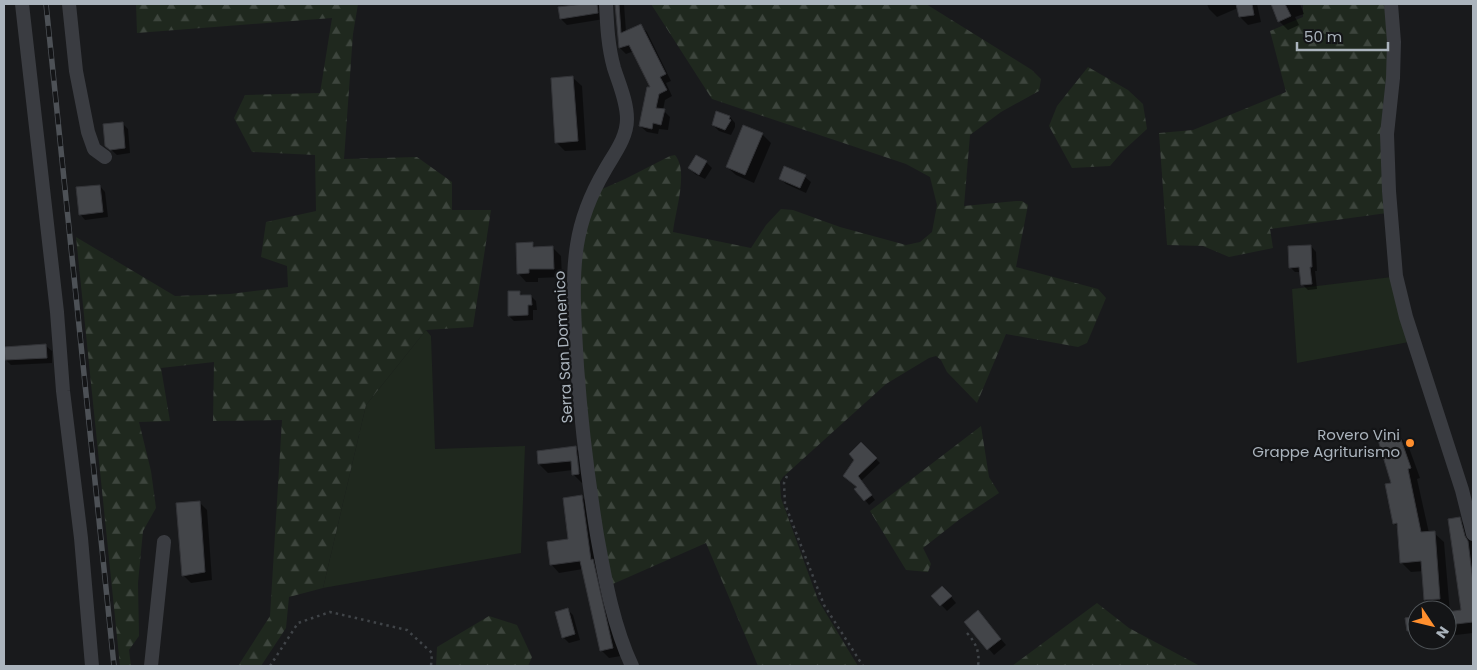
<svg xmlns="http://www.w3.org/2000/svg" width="1477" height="670" font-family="Poppins,sans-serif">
<defs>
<pattern id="forest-firs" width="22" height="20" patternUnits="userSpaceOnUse" patternTransform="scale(1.25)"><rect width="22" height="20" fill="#1f281e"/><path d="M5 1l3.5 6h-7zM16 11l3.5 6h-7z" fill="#3d453d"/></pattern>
</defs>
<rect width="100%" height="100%" fill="#191a1c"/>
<path fill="#1f281e" d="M1392 277 1409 342 1297 363 1292 289Z
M426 330 431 336 435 449 525 446 521 553 323 588 366 405Z"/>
<path fill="url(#forest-firs)" d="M136 4H358L353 34 344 159 417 157 452 182V210H491L473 327 426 330 366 405 323 588 289 597 286 628 261 666H238L270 616 282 420 213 421 214 362 161 368 170 421 139 422 151 471 156 508 143 531 138 583 139 636 129 650 131 666H120L76 237 175 296 230 294 288 287 287 266 261 257 266 222 316 211 315 155 252 152 234 118 245 95 320 93 332 18 137 33Z
M651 4H926L1032 70 1041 79 1039 91 1001 112 970 135 964 206 1016 201H1022L1028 205 1016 267 1098 289 1106 298 1087 343 1078 347 1006 334 977 403 947 372 941 360 936 356 929 358 886 384 783 477 780 482 781 498 818 600 858 666H758L706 543 606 587 588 482 575 263 593 193 625 179 670 156 675 155C689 171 675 212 673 232L751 248 766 225 781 209 793 210 840 227 906 245 920 242 932 232 937 205 930 177 906 164 712 99Z
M1303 4H1385L1389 47 1387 213 1270 229 1273 248 1229 257 1203 246 1167 245 1159 133 1193 130 1286 92 1270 31 1303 17Z
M1088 67 1128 90 1143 104 1147 129 1123 151 1110 166 1072 168 1049 126 1057 106Z
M981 426 989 477 999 493 960 519 923 548 931 564 928 572 906 570 870 511Z
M1097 603 1129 628 1200 666H1012Z
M489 616 517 625 532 657 528 666H436L437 647Z"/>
<path fill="#0007" fill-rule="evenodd" d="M590 4H607L604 19 567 25 561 19Z
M616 4H624L626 32 640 25 647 32 671 81 666 83 672 96 665 100 663 110 670 117 668 130 659 129 658 134 647 132 640 126 653 89 634 51 626 54 620 48Z
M1207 4H1257L1261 22 1248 25 1240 17 1238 8 1217 17 1209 9Z
M1272 4H1300L1304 14 1295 17 1299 25 1288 30 1279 21Z
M573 78 582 86 586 150 565 151 556 142Z
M730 117 735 123V127L731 135 719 131 713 125Z
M122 123 128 129 130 153 117 155 107 146Z
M762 134 771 143 754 183 736 175 727 167Z
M706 162 712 168 705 179 695 174 690 168Z
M805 177 811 182 806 193 786 184 780 178Z
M100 186 105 192 108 217 85 220 80 214Z
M532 244 537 248H553L561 256 562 277 538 278V282H526L518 273Z
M1311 246 1316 252 1317 271H1315L1317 289 1308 290 1303 285 1301 272H1295L1290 267Z
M519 292 524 296H531L536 301 537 310H533V320L514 321 509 316Z
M46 346 52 351V363L11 365 6 360Z
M1398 435 1408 445 1420 478 1417 479 1429 533H1434L1444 542 1450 613 1462 611 1459 519 1469 529 1473 544V633L1447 636V610H1426L1424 571 1411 572 1401 562 1398 527 1394 523 1392 484Z
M861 444 880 463 861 481 875 500 869 505 865 500 858 487 856 460Z
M575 448 584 456 587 482 582 483 573 474V470L548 473 539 464ZM576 456H578L580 472 577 469Z
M582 497 590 505 621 656 609 658 601 650 583 569 559 573 551 564 569 540Z
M199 502 207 510 212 580 191 583 183 575Z
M948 593 956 603 947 611 933 596Z
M568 610 573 615 580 640 569 643 563 637Z
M1417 617V639L1409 631Z
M983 618 1006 645 994 655 966 622Z"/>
<path fill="#434549" stroke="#333438" d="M584 4H597L598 13 560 19 558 7Z
M615 4H619L621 33 641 24 666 74 660 77 667 90 659 94 656 108 665 109 661 125 653 123 652 129 639 126 647 87H650L629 45 619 48Z
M1236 4H1252L1254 15 1239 17Z
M1271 4H1285L1291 16 1278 22Z
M573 76 578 141 555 143 551 78Z
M716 111 730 116 729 119 731 120 725 130 712 125Z
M123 122 125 148 110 150 105 146 103 124Z
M743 125 763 133 745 175 726 167Z
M696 155 707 161 699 175 688 168Z
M784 166 806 175 800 188 779 179Z
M100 185 103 212 79 215 76 187Z
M533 242V247L553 246 554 269H529V273L517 274 516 243Z
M1311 245 1312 267H1310L1312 284 1301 285 1299 267 1289 268 1288 246Z
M508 291H520V295H531L532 305H528V315L508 316Z
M46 344 47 358 5 360 4 347Z
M1399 434 1411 468 1408 469 1421 532 1435 531 1440 599 1424 600 1421 561 1400 563 1397 523 1393 524 1385 484 1391 483 1378 440Z
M861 442 877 458 858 476 872 495 864 501 854 489 857 487 843 476 854 460 849 454Z
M576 446 579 474 572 475 571 461 538 464 537 451Z
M582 495 591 560 593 559 613 648 600 651 580 561 550 565 547 542 568 539 563 498Z
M200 501 205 572 182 576 176 503Z
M1460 517 1465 536 1468 541 1473 582V622L1447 625V612L1461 610 1448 519Z
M942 586 952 596 940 606 931 596Z
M568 608 575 634 562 638 555 612Z
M978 610 1001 639 987 650 964 622Z
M1417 616V630L1407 631 1405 618Z"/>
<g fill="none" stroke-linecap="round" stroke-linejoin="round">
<path stroke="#404448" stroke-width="2.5" stroke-dasharray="2.5 4" stroke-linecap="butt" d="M787 476 784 483 785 504 824 605 863 666
M967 633C976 643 980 652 978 666
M270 666 298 623 330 612 407 630 432 653 431 666"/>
<path stroke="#3a3c41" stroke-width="14" d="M22 4 57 312 63 391 81 538 92 666
M69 4 76 71 88 132 94 149 105 157
M606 4C607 25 608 47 614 68 619 84 627 101 627 119 627 138 614 154 605 170 592 192 581 219 577 245 571 283 575 327 577 366 581 422 588 479 597 535 605 579 613 625 632 666
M1391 4 1394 42 1393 78 1387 134 1389 191 1396 276 1406 317 1462 490 1473 534
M151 666 164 542"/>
<g stroke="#4d5156" stroke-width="5.5">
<path id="rail" d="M46 4 114 666"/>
</g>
<use href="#rail" stroke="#141517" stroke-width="4" stroke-dasharray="11" stroke-linecap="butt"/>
</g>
<circle fill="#ff8f2e" stroke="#141517" stroke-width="2" cx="1410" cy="443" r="5"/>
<g text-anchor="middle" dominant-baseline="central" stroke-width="4.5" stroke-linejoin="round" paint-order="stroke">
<g font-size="15" fill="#abb4bd" stroke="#141517">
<text transform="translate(563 347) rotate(-93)">Serra San Domenico</text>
</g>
<g font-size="15" fill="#abb4bd" stroke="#141517" text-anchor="end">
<text x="1400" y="434">Rovero Vini<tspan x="1400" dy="17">Grappe Agriturismo</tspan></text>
</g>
</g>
<rect width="1477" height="670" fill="none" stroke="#abb4bd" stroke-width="10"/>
<g transform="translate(1432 625) rotate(125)"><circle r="24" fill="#141517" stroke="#505559"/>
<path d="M0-4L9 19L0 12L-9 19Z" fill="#ff8f2e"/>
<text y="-8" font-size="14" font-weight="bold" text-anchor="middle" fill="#abb4bd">N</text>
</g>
<path d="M1297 42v8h91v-8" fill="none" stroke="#abb4bd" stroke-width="2.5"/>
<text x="1304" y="42" font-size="15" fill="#abb4bd" stroke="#141517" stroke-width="4" paint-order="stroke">50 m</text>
</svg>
